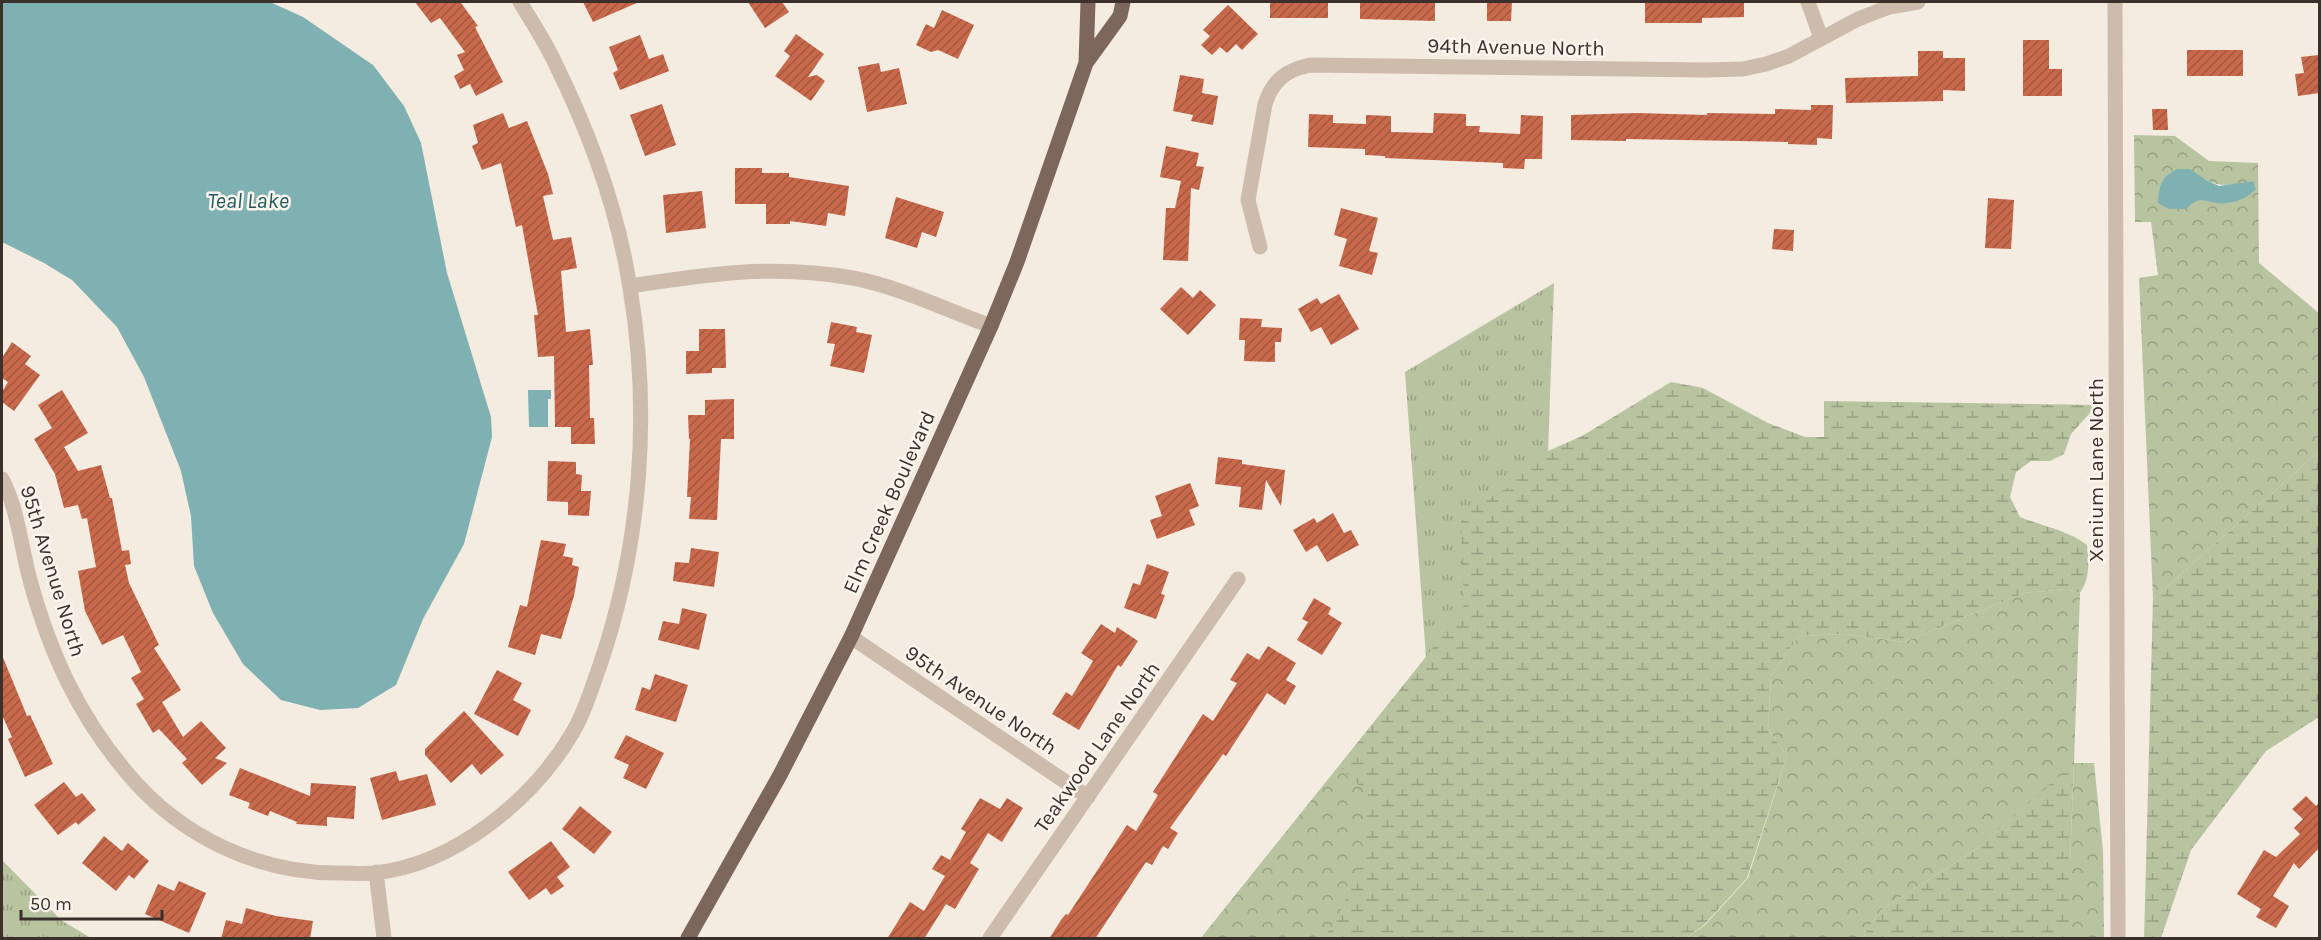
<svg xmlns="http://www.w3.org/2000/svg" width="2321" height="940" font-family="Karla,sans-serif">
<defs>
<pattern id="grass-tufts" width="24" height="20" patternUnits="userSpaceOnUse" patternTransform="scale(1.5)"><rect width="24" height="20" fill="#b8c4a0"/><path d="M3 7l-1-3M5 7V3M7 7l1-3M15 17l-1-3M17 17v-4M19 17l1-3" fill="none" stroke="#97a083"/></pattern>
<pattern id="forest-crowns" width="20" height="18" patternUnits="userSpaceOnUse" patternTransform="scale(1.5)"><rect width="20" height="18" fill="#b8c4a0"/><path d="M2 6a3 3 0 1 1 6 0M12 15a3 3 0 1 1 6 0" fill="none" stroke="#97a083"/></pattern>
<pattern id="wetland-marsh" width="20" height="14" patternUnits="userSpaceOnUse" patternTransform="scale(1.5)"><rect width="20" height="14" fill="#b8c4a0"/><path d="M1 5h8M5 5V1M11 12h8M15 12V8" fill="none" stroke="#97a083"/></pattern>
<pattern id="building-hatch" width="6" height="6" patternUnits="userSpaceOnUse" patternTransform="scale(1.5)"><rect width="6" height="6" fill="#c8694b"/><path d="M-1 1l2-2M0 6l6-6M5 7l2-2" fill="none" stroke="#a4573f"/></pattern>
</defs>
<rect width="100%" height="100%" fill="#f4ebe1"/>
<path fill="url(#grass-tufts)" d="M1554 283 1531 938H1201L1426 657 1405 372Z
M2 860 61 920 91 938H2Z"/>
<path fill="url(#forest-crowns)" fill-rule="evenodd" d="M2134 135 2175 136 2209 161 2258 163 2259 263 2320 314 2319 451 2153 599 2139 278 2158 275 2151 222H2135ZM2190 170C2216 188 2222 187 2253 181L2218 203 2205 199 2194 201Z
M2066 589 2080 593 2074 763H2094L2103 851 2104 938H2070V862L2074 764 1978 848 1881 910 1862 938H1686L1704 926 1748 878 1787 756 1768 729 1771 676 1799 636 1846 634 1904 642 2024 593Z
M1339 766 1368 794 1365 856 1335 923 1323 938H1201Z"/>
<path fill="url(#wetland-marsh)" d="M1671 382 1703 388 1768 423 1805 437H1824V401L2097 405 2071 434 2064 454 2050 461H2031L2016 472 2010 497 2020 517C2042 526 2068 530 2087 545 2089 562 2090 578 2080 593L2066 589 2024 593 1904 642 1846 634 1799 636 1771 676 1768 729 1787 756 1747 878 1703 926 1686 938H1323L1335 923 1365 856 1368 794 1339 766 1426 657 1464 605 1461 522 1472 508 1511 486 1532 458 1582 436Z
M2319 451V717L2266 751 2191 850 2161 938H2144L2153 599Z
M2074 763 2070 862V938H1862L1881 910 1978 848Z"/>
<path fill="#7fb0b2" d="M2 2H270L303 17 373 65 404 106 421 143 447 273 491 417 492 437 464 544 423 619 396 685 358 708 320 710 281 700 243 664 213 613 194 566 191 516 181 471 144 377 117 327 72 280 44 263 2 242Z
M2177 169H2190L2206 180 2219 186 2253 181 2256 189C2247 199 2230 205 2216 203 2201 200 2199 197 2186 209H2169L2158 203C2159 186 2161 177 2177 169Z
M528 390H551V399H548V427H529Z"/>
<path fill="url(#building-hatch)" d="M415 2H463L461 3 478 26 475 27 503 82 476 96 470 84 460 89 454 76 464 70 457 55 465 52 440 18 431 23Z
M583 2H639L593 22Z
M748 2H782L789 12 765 28Z
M1270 2H1328V18H1270Z
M1360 2H1435V21L1360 19Z
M1487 2H1512L1511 21H1487Z
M1645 2H1744V17L1702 18V23H1645Z
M1228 5 1258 34 1242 50 1236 44 1227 53 1220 47 1212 55 1201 45 1210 36 1203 30Z
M942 10 974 25 958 59 938 50 931 52 916 45 926 24 934 28Z
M796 34 824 54 808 77 817 75 825 81 811 101 775 76 790 56 784 51Z
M640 35 649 59 663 54 669 71 620 90 613 73 618 70 609 47Z
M2023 40H2049V69H2062V96H2023Z
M2187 50H2243V76H2187Z
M1918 51H1943V58H1965V91L1943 90V101L1846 103 1845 78 1918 76Z
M2319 55V93L2298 96 2295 74 2304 73 2301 57Z
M879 63 881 72 899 68 907 104 867 112 858 67Z
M1180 75 1204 79 1202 93 1218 96 1213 125 1191 121 1193 115 1173 111Z
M662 104 676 145 645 156 630 115Z
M1811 105H1833L1832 139 1817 138V145L1788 144V142L1626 139V141L1571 140V115L1637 113 1707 115V113L1775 114V109L1811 110Z
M2152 109H2167L2168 130H2153Z
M503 113 509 128 527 121 548 174 553 194 543 196 553 240 571 237 577 268 561 271 566 332 590 329 593 365H589L590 418H594L595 444H571V427H555L554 356 538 357 534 315H538L522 225 516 227 501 163 482 170 472 146 478 143 473 125Z
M1434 113 1466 114V126H1480L1479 132 1520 134 1521 115 1543 116 1542 159H1525L1524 169 1503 168V163L1385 158V156L1365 155V149L1308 147 1309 114 1333 115V123L1366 124V115L1391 116V132L1433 133Z
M1166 146 1199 153 1196 166 1204 167 1199 190 1191 188 1188 261 1163 260 1166 208H1175L1181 181 1160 177Z
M735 168H762V173H789V177L849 186 845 216 828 213 826 226 790 221V224H766V204H735Z
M702 191 706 228 666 233 663 195Z
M896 197 944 212 936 237 922 232 917 248 885 238Z
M1988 198 2014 200 2011 249 1985 248Z
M1341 208 1378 218 1369 251 1378 253 1372 275 1339 266 1347 239 1334 235Z
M1774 229 1794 230 1793 251 1772 249Z
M1181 287 1193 298 1200 290 1216 305 1188 335 1160 309Z
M1339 294 1359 329 1331 345 1321 327 1311 332 1298 309 1317 298 1321 304Z
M1240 318 1262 319 1261 327 1282 328 1281 342H1275V362L1244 361 1245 340H1239Z
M831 322 857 327 856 332 872 335 864 373 830 366 835 344 827 343Z
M699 329H725L726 368H712V373L686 374V351H699Z
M12 342 31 356 25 364 40 375 14 411 2 402V392L8 382 2 378V358Z
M62 390 88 433 64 447 78 471 101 465 110 498H112L122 551 129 550 131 564 125 565 129 583 159 645 154 648 181 690 162 702 183 737 201 721 226 748 215 758 227 763 202 785 182 763 187 759 159 729 153 733 136 704 144 699 131 678 141 672 123 635 102 645 85 611 78 571 96 567 87 518 82 519 78 505 64 508 55 474 34 439 52 428 38 405Z
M734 399V439H721L717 520 689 519 691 497H687L690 439H689L688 415H705V400Z
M1218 457 1242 460V464L1285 470 1281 506 1266 480 1262 510 1239 507 1241 487 1215 484Z
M548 461 576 462V474L582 475 581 491H591L589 516 568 515V502L547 501Z
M1190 483 1199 506 1189 510 1195 525 1157 539 1150 520 1162 516 1155 496Z
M1333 513 1344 533 1351 530 1359 545 1327 562 1317 545 1306 552 1293 530 1314 518 1317 523Z
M541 540 566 544 563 556 573 558 572 565 579 567 574 596 561 639 541 634 535 655 508 647 520 605 527 607Z
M691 548 719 552 714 587 673 581 675 562 689 563Z
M1147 564 1169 572 1161 594 1165 595 1156 619 1124 608 1133 583 1140 585Z
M1314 598 1331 608 1328 614 1342 623 1322 655 1297 640 1308 622 1302 619Z
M682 608 707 614 699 650 658 640 663 621 679 624Z
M1101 624 1115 633 1117 627 1138 641 1121 667 1118 665 1079 730 1052 714 1066 692 1072 696 1093 661 1081 653Z
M1268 646 1296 663 1286 680 1296 686 1285 705 1267 693 1226 756 1223 754 1170 828 1178 833 1168 849 1163 846 1152 865 1146 862 1095 939H1049L1061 920 1066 914 1068 915 1127 825 1136 831 1158 795 1153 792 1203 714 1213 721 1237 683 1230 680 1247 653 1259 660Z
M2 655 27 716 30 715 53 764 25 777 8 739 12 737 2 715Z
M497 670 522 683 513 700 531 710 518 736 474 714Z
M655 674 688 685 676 722 635 710 642 687 650 690Z
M464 711 504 755 481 775 472 764 451 783 425 755V749Z
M626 735 664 753 646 789 623 778 629 765 614 758Z
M240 768 310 796 311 783 356 786 354 819 327 817V826L296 824 297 822 270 811 268 816 248 808 250 803 229 795Z
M396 771 399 781 427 774 436 805 382 820 370 778Z
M64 782 76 797 82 793 96 810 78 825 76 822 58 835 34 805Z
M2306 796 2316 806 2319 803V848L2299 869 2294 863 2273 896 2289 906 2276 928 2256 917 2261 909 2237 894 2264 850 2276 857 2300 834 2294 828 2303 819 2292 809Z
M980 798 1000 809 1007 798 1023 808 1002 842 988 833 970 863 979 869 955 909 946 904 924 939H887L910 902 924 911 945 876 932 869 941 855 950 860 966 832 961 829Z
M580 806 612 832 594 854 562 829Z
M104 836 122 851 128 843 149 861 134 879 129 875 116 891 82 863Z
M551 841 570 867 557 877 564 886 551 895 546 888 529 900 508 872Z
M179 881 206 893 189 933 145 914 158 884 174 891Z
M246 908 276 916 313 921 310 939H221L226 920 242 924Z"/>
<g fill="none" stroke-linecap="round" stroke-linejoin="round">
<path stroke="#cdbbac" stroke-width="15" d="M1808 2 1821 38
M2115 2 2118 938
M1260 247 1248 200 1265 104C1273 80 1286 70 1310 65L1705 70 1743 69 1766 64 1789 56 1858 19 1889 7 1918 2
M630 286C708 274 774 264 853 278 900 287 946 310 991 326
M2 479C18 509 21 547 30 580 50 653 78 715 128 774 181 837 259 874 341 873 352 873 363 874 374 873 454 865 533 800 573 732 585 712 592 687 600 665 641 544 651 413 630 288 618 211 590 134 556 65 546 43 532 22 520 2
M851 637 1088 797
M376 872 384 938
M990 938 1238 579"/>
<path stroke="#7d675c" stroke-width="15" d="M1086 63 1088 2
M688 938 780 775 851 637 991 326 1017 262 1086 63 1120 16 1123 2"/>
</g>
<g text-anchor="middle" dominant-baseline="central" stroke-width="5" stroke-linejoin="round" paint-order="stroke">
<g font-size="21" fill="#3b302b" stroke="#fbf5ee">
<text transform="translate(1516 47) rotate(1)">94th Avenue North</text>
<text transform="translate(2096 470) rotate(-90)">Xenium Lane North</text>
<text transform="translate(889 502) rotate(-66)">Elm Creek Boulevard</text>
<text transform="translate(53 571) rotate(73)">95th Avenue North</text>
<text transform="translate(981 700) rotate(34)">95th Avenue North</text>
<text transform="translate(1097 747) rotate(-55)">Teakwood Lane North</text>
</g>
<g font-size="22" font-style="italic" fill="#1f5a5e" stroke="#fbf5ee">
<text x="248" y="201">Teal Lake</text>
</g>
</g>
<rect width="2321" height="940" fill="none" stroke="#3b302b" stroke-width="6"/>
<path d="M21 910v9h141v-9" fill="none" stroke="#3b302b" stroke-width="3"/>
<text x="30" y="910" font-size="18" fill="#3b302b" stroke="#fbf5ee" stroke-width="4.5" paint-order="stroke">50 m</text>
</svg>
